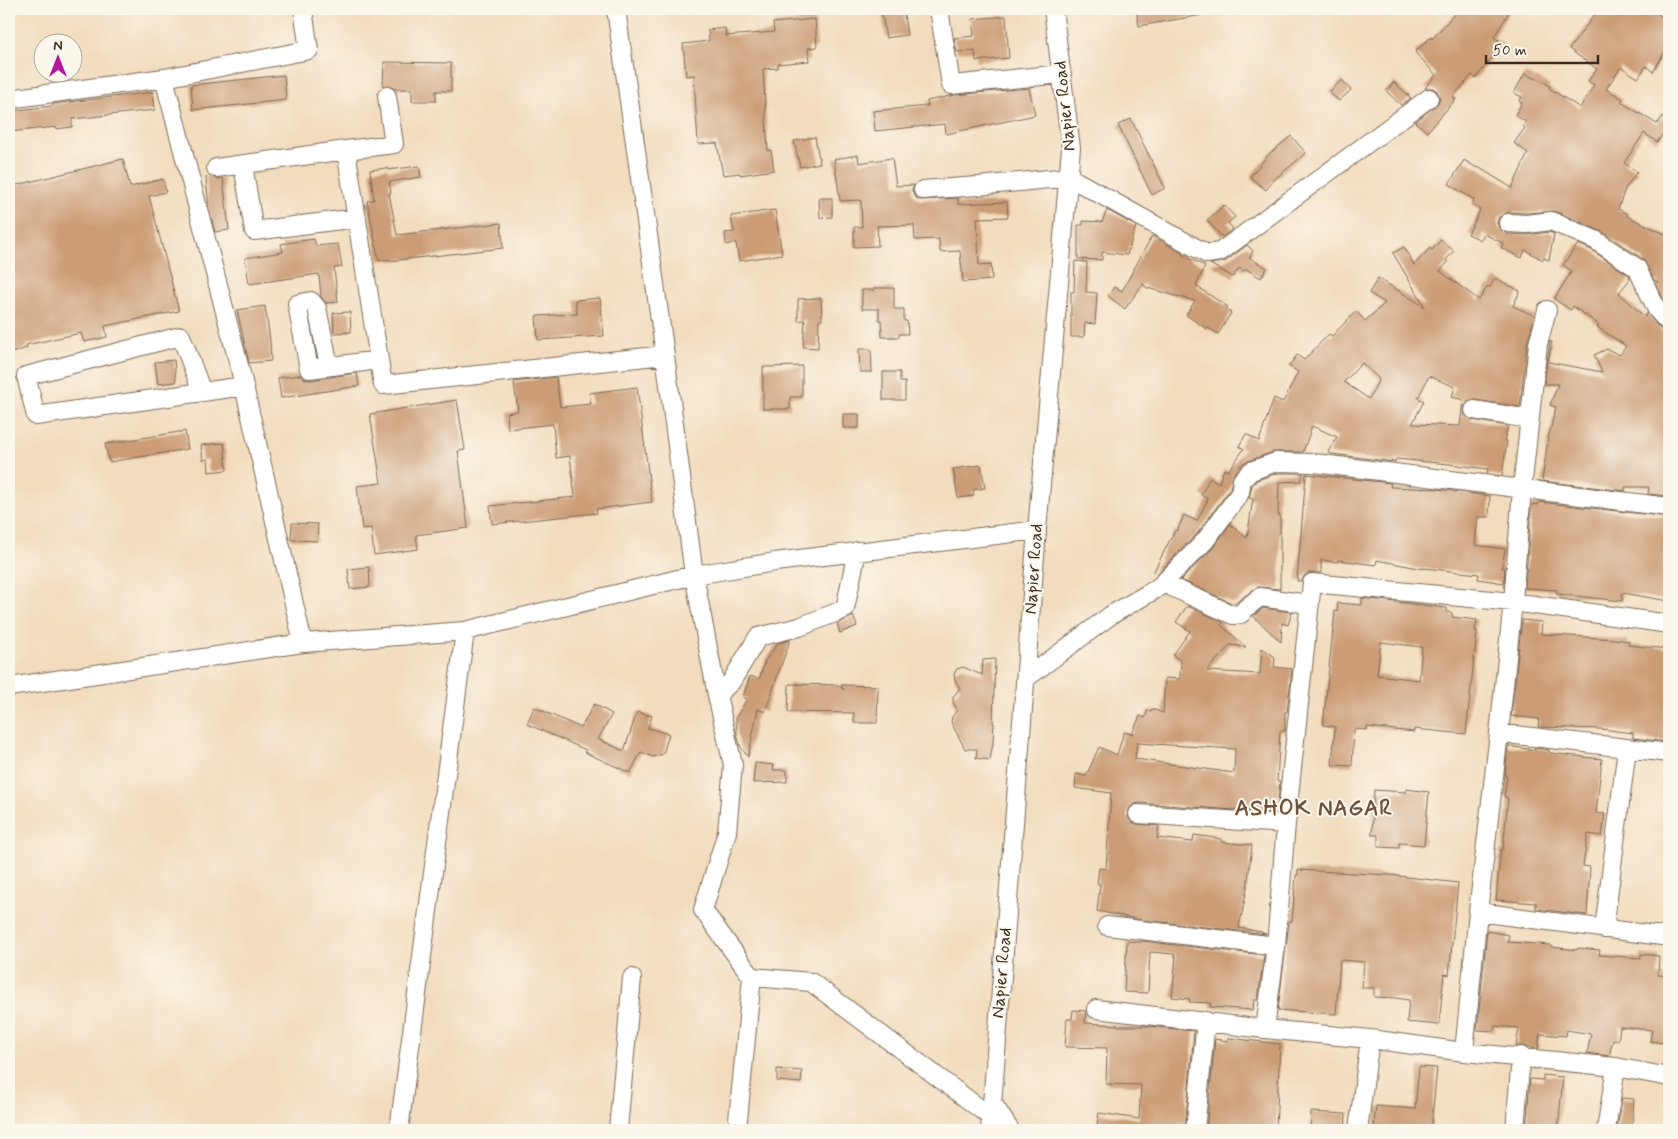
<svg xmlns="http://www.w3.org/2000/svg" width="1678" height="1139" font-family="Mynerve,sans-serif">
<rect width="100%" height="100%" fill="#fbf7ec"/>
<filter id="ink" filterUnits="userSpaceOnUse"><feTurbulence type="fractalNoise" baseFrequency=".02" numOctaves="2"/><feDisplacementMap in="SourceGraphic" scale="10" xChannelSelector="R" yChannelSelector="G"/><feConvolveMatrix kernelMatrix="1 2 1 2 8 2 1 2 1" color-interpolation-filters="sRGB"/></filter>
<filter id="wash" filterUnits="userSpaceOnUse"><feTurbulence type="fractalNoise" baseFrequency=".0096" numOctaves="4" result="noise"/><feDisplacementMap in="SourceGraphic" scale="20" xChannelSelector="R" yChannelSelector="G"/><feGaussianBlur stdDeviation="1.12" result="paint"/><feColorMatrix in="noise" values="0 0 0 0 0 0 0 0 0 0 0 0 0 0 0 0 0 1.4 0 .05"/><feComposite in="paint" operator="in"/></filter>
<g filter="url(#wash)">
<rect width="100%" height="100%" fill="#f2dcbd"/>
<g id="blocks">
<path fill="#cb9c76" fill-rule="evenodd" d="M881 9H903L907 35 886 38Z
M1136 9H1202V15L1139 26Z
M1459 9H1511L1494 37 1503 44 1476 78 1472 75 1453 97 1456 99 1427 132 1415 122 1438 103 1440 97 1437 91 1433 88H1425L1436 75 1415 52 1431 37 1432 39Z
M1599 9H1651L1669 22V44L1653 72 1646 66 1638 78 1621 67 1606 89 1623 99 1621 102 1657 124 1669 108V127L1657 142 1644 133 1624 163 1637 172 1625 189 1618 209 1628 214 1627 216 1669 236V304L1665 302 1657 285 1658 282 1654 280 1643 259 1601 231 1555 211 1527 213 1508 212 1499 217 1497 222 1499 228 1507 234 1527 235 1549 232 1554 234 1549 260 1544 258 1543 260 1525 250 1522 258 1501 248 1503 243 1484 234 1481 240 1468 234 1480 210 1472 204 1474 200 1449 184 1464 160 1477 168 1478 167 1512 188 1528 153 1514 143 1525 128 1523 126 1526 122 1515 115 1522 103 1519 101 1522 97 1514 93 1525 73 1535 79 1536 77 1550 86 1549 88 1580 108 1594 85 1588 81 1597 69 1569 49Z
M1006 16 1009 58 976 61 975 51 957 52 954 38 974 36 972 19Z
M815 19 817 47 808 48 809 61 778 64V68L763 69 768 151 771 150 774 170 740 175V173L723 175 717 143 698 144 694 75 686 76 683 44 709 41 708 30 725 28 726 36 774 32 773 23Z
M384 62 451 63V91H436V101H412V89H395L390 86H383Z
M284 75 286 100 193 110 191 85Z
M1342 80 1351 90 1339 101 1329 92Z
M1394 82 1411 98 1401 105 1386 91Z
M1029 88 1035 115 946 134 945 124 875 131 873 111 928 106 927 101 955 95Z
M153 92 155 110 72 119V127L56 129V127L9 132V111L53 106V104L69 102Z
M1131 119 1165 188 1152 195 1118 125Z
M1291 136 1306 153 1275 179 1266 190 1250 177 1268 155Z
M815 137 820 163 800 167 794 141Z
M858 155 859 163 892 158 896 186 914 185 912 190 914 196 919 200 958 198V204L1007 202 1008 217 977 218 979 265 991 264 992 280 963 282 960 251 940 252 939 239 915 240 914 225 877 226 878 246 854 247V227H862L861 200 840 201 834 159Z
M123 159 130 187 163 179 166 192 149 196 179 311 105 326 107 337 84 342 81 333 26 345 27 348 11 353 9 342V187Z
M419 166 421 177 389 182 391 193H389L397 235 501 223 503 248 390 261 389 259 379 261 367 201 374 200 370 170 387 168 388 170Z
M210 176 217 179 223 178 229 230 215 232 209 209 206 177Z
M819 198H832V217L820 218Z
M1224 205 1235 217 1228 223 1233 229 1222 237 1207 220Z
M775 210 782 254 739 261 736 243 726 245 725 233 734 232 731 216Z
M1107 210 1136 226 1127 255 1102 252V260L1078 259V225H1083V221L1102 222Z
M1152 236 1181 252 1183 253 1182 255 1205 266 1196 286 1228 307 1226 309 1231 313 1218 334 1208 328 1207 329 1186 315 1195 301 1147 288 1143 284 1125 309 1108 296 1114 287 1122 291Z
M314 239 316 246 338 244 342 267 334 268 338 302 326 303 321 297 319 274 249 284 245 258 283 252 281 244Z
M1441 240 1454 251 1446 260 1448 262 1440 271 1479 300 1488 286 1490 287 1495 278 1520 291 1513 306 1535 316 1527 343 1520 407 1475 400H1470L1464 408V414L1472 420 1508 426 1504 441H1507L1502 476 1487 474 1488 469 1449 464 1396 459 1395 462 1332 454 1328 452 1337 437 1312 426 1303 452H1273L1243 463 1234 473 1230 489 1197 534 1157 574 1154 571 1175 530 1177 531 1184 515 1197 521 1208 499 1201 495 1210 478 1219 483 1224 469 1228 471 1244 449 1239 446 1246 434 1259 441 1274 398 1283 402 1298 372 1289 366 1297 355 1304 360 1329 334 1332 336 1356 311 1365 321 1385 303 1369 293 1378 278 1425 307 1393 253 1404 247 1414 265 1430 248 1432 250ZM1362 363 1379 379 1369 399 1344 382ZM1429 376 1455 387 1452 397 1463 400 1460 426 1412 424 1424 401 1418 398Z
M1578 244 1590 249 1629 275 1630 279 1619 293 1645 317 1647 313 1661 330 1669 333 1668 496 1648 494 1649 487H1625V491L1542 481 1548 439 1556 407 1550 405 1558 384H1544L1550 341 1552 342 1548 362 1602 372 1594 355 1607 349 1620 355 1626 346 1597 327 1599 325 1573 306 1571 310 1554 299 1572 271 1563 265Z
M1247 245 1253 251 1250 257 1251 259 1267 268 1261 278 1246 269 1244 271 1239 268 1233 277 1210 264 1226 261Z
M1075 261 1087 262 1086 292 1097 293 1095 324 1085 323 1084 337H1071V292H1074Z
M874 288H894V309H904V321H907L908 334H899V337H882L881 320H879V309H862V290H874Z
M600 298 604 336 538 340 536 316 577 314 575 300Z
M821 298 822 320H819L818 348 803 347 805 320 798 321V299Z
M265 306 270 340 271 361 249 363 237 310Z
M350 312 351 332 334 333 333 313Z
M859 349H871L872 372H860Z
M174 360 176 382 158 384 155 362Z
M802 366V397H790V409H763V367Z
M883 372H900V382H905V400H883Z
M357 373 359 386 281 398 278 378 301 375 305 379 310 380Z
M556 377 560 407 591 404 589 393 637 387 652 502 596 509 597 513 492 524 490 506 575 497 570 456 556 458 553 424 508 429 507 413 518 411 514 382Z
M457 400 465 450 458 451 468 528 416 535 418 549 374 555 371 528 362 529 357 486 381 483 370 414Z
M843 414H859V428H843Z
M185 431 188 449 109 462 105 444Z
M224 443 227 470 209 472 208 459 203 460 201 445Z
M981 465 985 488 973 490 974 496 958 498 953 469Z
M1278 473H1303L1301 481 1279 482 1278 515H1280V589L1257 587 1234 604 1181 580 1213 548 1230 524 1247 538 1253 499 1249 498 1252 485 1257 480Z
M1306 474 1391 483 1390 487 1438 489 1490 496 1489 517H1478L1475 545 1505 549 1502 568H1505L1504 583 1478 579 1479 574 1423 568V569L1377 560 1376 565 1338 560V562L1321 560V573H1308L1304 576 1302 581H1297Z
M1539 502 1669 517V601L1622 593V601L1556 594 1557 590 1525 588 1531 511 1532 504 1538 505Z
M292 523 318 524 317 541 291 540Z
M369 567 370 587 350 589 348 569Z
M1362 598 1447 608V612L1452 613V617L1477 620 1475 631H1477L1466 734 1414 729V732L1367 727V730L1354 729 1352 766 1332 765 1335 727 1323 725 1335 611 1337 612 1338 603 1362 605ZM1381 642 1422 647 1419 680 1377 675Z
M1187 606 1223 622 1221 625 1246 647 1230 645 1207 671 1260 674 1262 648 1275 657 1274 667 1292 669 1287 712H1285V731H1280L1277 781H1280L1277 813 1139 803 1134 804 1130 808 1128 813V818L1132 822 1137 824 1159 826 1157 838 1193 842 1194 835 1222 839V842L1252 845 1247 888 1239 928 1262 932V933L1266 934 1142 920 1097 911 1100 884H1097L1099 868 1106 869 1111 793 1075 788 1076 774 1086 776 1099 747 1117 755 1124 732 1132 734 1140 716 1145 718 1148 710 1151 712 1152 709 1163 713 1165 678 1180 679 1181 661 1173 655 1190 631 1176 622ZM1137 743 1235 749 1234 773 1135 759Z
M1263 608 1292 612 1288 625 1282 623 1281 642 1253 616Z
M853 616 857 626 840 633 837 624Z
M1522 620 1542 622 1541 634 1614 639 1629 641 1628 645 1669 649V738H1667L1666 742 1633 738V733L1601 729 1538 727 1539 719 1511 716Z
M790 640 765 712 758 709 748 757 740 746 737 734 736 717 747 699 743 697 750 676 759 679 765 661 778 643Z
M995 659 993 723H994L993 743 990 760 976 758 977 749H965L951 722 952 717 957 710 953 702V697L960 688 955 680 954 674 957 669 963 667 982 675 983 660Z
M789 684 838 685 844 690 841 685 878 686 877 723H854V713L788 712Z
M594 704 612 714 598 739 624 751 637 712 652 716 648 728 669 734 663 754 653 757 641 752 630 773 584 752 586 750 527 724 534 707 581 728Z
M1508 746 1535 750V748L1549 750V753L1602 759 1596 813 1605 814 1602 836 1588 834 1583 866 1590 867 1587 915 1536 909V903L1496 900 1499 866 1501 849 1503 850 1508 798 1504 797 1507 777 1505 776Z
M755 763 774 765 773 770H787V782L753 783Z
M1406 789 1429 792 1424 845 1399 843V848L1378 847V835H1372L1374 790 1406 792Z
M1298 870 1390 875 1458 883 1449 975 1444 974 1439 1025 1407 1022 1409 1000 1396 998 1374 997V988H1362L1364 962 1340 960 1336 1014 1278 1010 1289 921H1292L1296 875H1298Z
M1487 931 1509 935 1507 942 1551 945V947L1577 950 1578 948 1600 950 1599 955 1641 958V954L1659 956 1658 975 1669 976V1044L1650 1041 1652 1030 1620 1027 1618 1041 1613 1040 1609 1056 1587 1053 1591 1034 1567 1030 1566 1036 1540 1034 1538 1049 1522 1046H1516L1519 1028 1495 1026 1494 1031 1477 1030Z
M1127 941 1141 942V941L1264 955 1258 1000H1254L1253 1010 1210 1007 1211 1003 1189 1002 1190 999 1172 997 1176 956H1174V954L1150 952 1148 993 1124 992Z
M1073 1010 1086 1011 1085 1023 1118 1025V1026H1148L1194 1031 1185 1130H1096L1099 1113 1139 1119 1141 1085 1106 1084 1107 1048 1065 1047 1067 1019H1072Z
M1228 1038 1280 1044 1276 1129 1252 1127V1130H1206L1215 1039 1228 1041Z
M1419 1067 1437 1068 1431 1129 1410 1127V1130L1374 1127 1376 1106 1415 1109Z
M777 1069 802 1071 801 1083 777 1081Z
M1543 1075 1563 1077 1558 1130H1526L1530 1079 1543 1080Z
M1622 1098 1634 1099 1632 1130H1617Z
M1311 1112 1346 1114 1345 1130H1310Z"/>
</g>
</g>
<g filter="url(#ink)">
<use href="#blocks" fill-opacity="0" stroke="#7b6856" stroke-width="1"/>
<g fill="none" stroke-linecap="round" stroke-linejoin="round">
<g stroke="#7b6856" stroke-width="20">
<path id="minor" d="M616 9 665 355 694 575 717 695 733 765 727 832 703 910 752 977 811 982 991 1117
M939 9 951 85 1062 74
M164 78 241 373 303 643
M387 96 394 144 346 150 383 385 665 355
M9 99 164 78 309 50 303 9
M243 165 254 231 357 218
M216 168 346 150
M923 190 978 186 1069 177 1207 254 1220 252 1429 98
M1508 223 1527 224 1551 221 1595 240 1637 268 1657 310 1669 323
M329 366 317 308 311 301 297 304 309 369 379 360
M202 392 181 336 26 376 36 416 244 386
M1474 410 1529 419
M1163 583 1233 615 1241 614 1246 608 1260 597 1309 604
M1025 679 1111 615 1156 589 1163 583 1205 541 1240 493 1242 480 1251 471 1276 462 1314 463 1669 507
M9 687 303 643 465 631 694 575 775 562 1037 530
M717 695 731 682 758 637 799 627 845 609 857 551
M1499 733 1669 753
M1138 814 1286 824
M1478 912 1669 937
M1107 926 1276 946
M1604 929 1627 748
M1096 1009 1265 1029 1370 1039 1464 1052 1616 1067 1669 1077
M1265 1029 1276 946 1286 824 1312 583 1513 602 1669 624
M1464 1052 1478 912 1499 733 1513 602 1522 489 1538 344 1547 310
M992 1102 1010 1130
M399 1130 465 631
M618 1130 632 978
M737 1130 752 977
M990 1130 1037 530 1071 148 1053 9
M1195 1130 1206 1021
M1358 1130 1370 1039
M1515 1130 1521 1056
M1606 1130 1616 1067"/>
</g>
<use href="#minor" stroke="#fff" stroke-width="18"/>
</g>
</g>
<g text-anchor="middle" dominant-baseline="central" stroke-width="4" stroke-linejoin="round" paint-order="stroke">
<g font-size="18" fill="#3b2a1e" stroke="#fbf7ec">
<text transform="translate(1065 106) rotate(-96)">Napier Road</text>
<text transform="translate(1034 569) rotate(-86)">Napier Road</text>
<text transform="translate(1002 973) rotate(-85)">Napier Road</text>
</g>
<g font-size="22" font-weight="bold" letter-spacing="1" fill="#6d523d" stroke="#fbf7ec">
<text x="1314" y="809">ASHOK NAGAR</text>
</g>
</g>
<rect width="1678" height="1139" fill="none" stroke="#fbf7ec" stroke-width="30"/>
<g transform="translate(58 58)"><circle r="24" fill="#fbf7ec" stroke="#aea59a"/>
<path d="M0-4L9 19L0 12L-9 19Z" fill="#b5179e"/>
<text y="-8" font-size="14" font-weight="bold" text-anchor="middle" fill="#3b2a1e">N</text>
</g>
<path d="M1486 55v8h112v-8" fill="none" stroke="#3b2a1e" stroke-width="2.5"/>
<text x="1493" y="55" font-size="15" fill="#3b2a1e" stroke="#fbf7ec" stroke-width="4" paint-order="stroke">50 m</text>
</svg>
